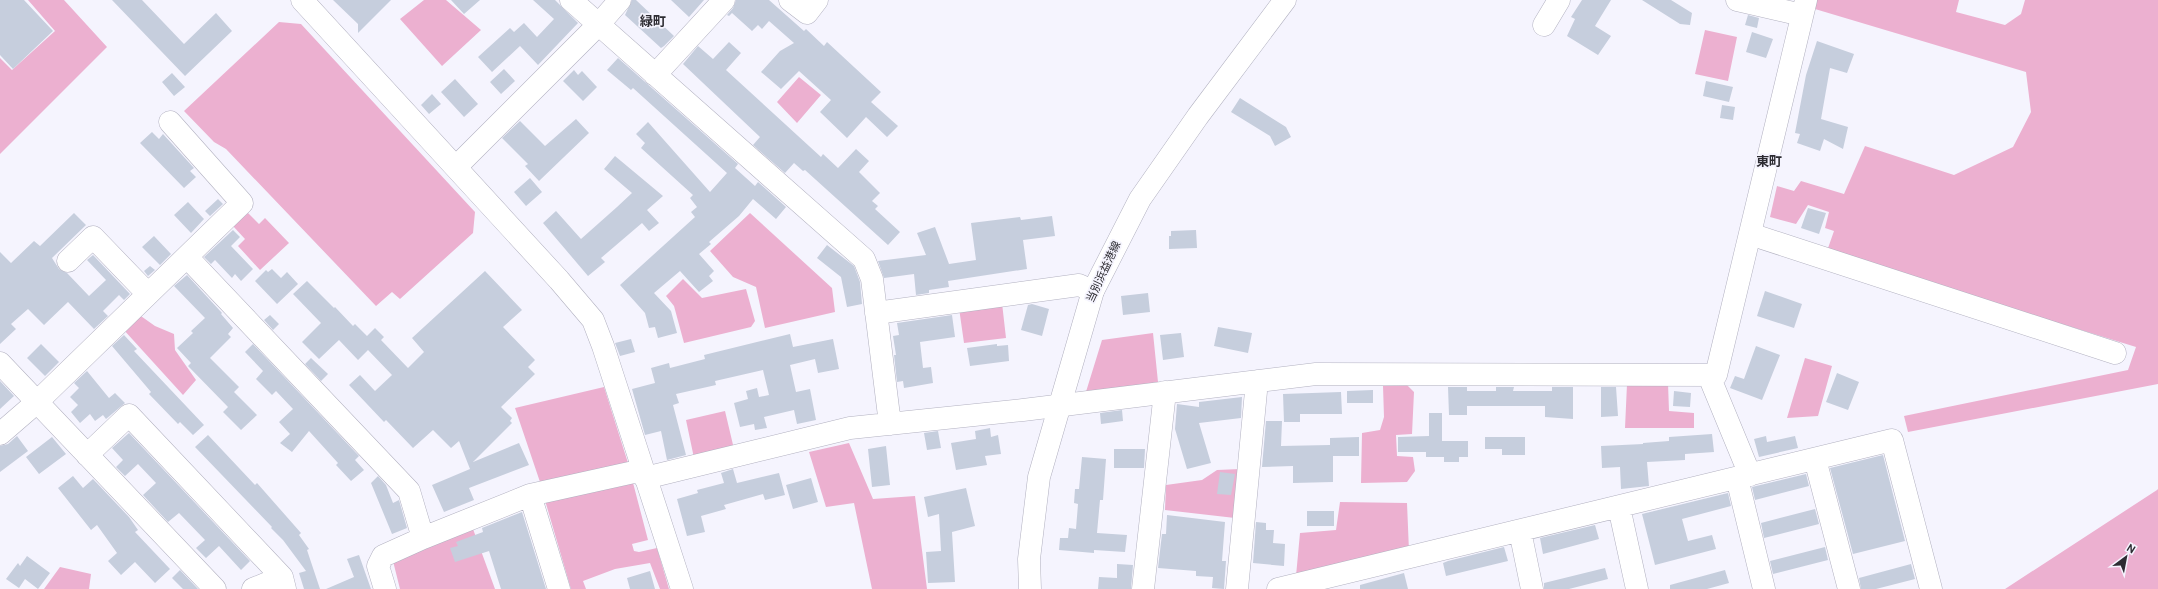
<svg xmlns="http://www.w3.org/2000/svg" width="2158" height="589" font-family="Overpass,'Noto Sans JP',sans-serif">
<rect width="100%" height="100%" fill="#f5f4fe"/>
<path fill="#ecb0d0" d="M28 0H64L107 47 0 154V58L12 70 55 31Z
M424 0H446L481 30 442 66 400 19Z
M1817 0H1959L1956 12 2005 25 2021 14 2025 0H2158V384L1908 432 1904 416 2128 370 2136 347 1827 251 1834 231 1825 228 1829 212 1808 205 1796 224 1770 217 1777 186 1794 191 1801 181 1844 194 1865 146 1954 175 2013 147 2031 112 2026 72 1815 9Z
M279 22 301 24 475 212 473 233 400 299 392 292 376 306 226 149 214 142 184 111Z
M1705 30 1737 37 1728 81 1695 74Z
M799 77 821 95 797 123 777 102Z
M248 213 259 224 265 218 289 243 260 270 238 246 245 239 233 226Z
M750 213 832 288 835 312 765 328 756 287 733 277 710 251Z
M683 279 702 298 746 289 755 321 751 327 684 343 674 306 666 296Z
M1002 303 1006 338 964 343 959 308Z
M138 314 155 326 174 334 175 350 196 380 183 395 123 329Z
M1153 333 1158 382 1085 395 1102 340Z
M1805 358 1832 366 1818 416 1787 418Z
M1668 383 1669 411 1694 413V428H1625L1627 384Z
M1407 385 1414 392 1412 434 1396 435 1397 456 1413 457 1415 471 1407 482 1361 483 1362 433 1380 430 1384 417 1383 386Z
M604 387 628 463 540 482 515 408Z
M725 411 734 449 694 458 686 420Z
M849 443 873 499 915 496 927 589H872L854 503 826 507 809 452Z
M1240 469 1235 518 1165 510 1166 485 1202 480 1217 470Z
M632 479 648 540 632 544 634 551 639 552 657 548 669 589H660L650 563 615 569 583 581 586 589H571L544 497Z
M2158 489V589H2005L2157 490Z
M1340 502 1407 503 1409 551 1296 576 1300 533 1336 530Z
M473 529 495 589H400L393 561Z
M60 567 91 574 89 589H44Z"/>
<path fill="#c6cedd" d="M0 0H24L53 31 13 69 0 55Z
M112 0H142L184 44 216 13 232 31 185 76Z
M333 0H391L358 33V24Z
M451 0H480L464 14Z
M533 0H555L578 23 538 65 520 46 492 72 478 57 510 28 514 32 524 23 537 37 554 19Z
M632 0H636L674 36 664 46 661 48 625 15Z
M671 0H704L689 17Z
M736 0H769L804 31 806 29 824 46 827 42 881 92 871 102 898 126 887 137 866 117 847 138 820 112 831 100 799 71 781 89 761 72 780 51 794 43 769 21 762 29 758 25 752 31 732 13 729 16 727 15 733 8Z
M1582 0H1611L1595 26 1611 36 1598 55 1567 36 1575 19 1571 17Z
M1642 0H1671L1692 13 1690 25 1680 24Z
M1748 15 1759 18 1757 28 1745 25Z
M1752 32 1773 39 1766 58 1746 52Z
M1817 41 1854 54 1847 73 1830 68 1821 119 1848 127 1843 149 1824 139 1820 151 1797 143 1800 134 1795 133 1806 75Z
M729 42 741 53 726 70 821 157 823 154 838 168 856 149 869 161 859 172 880 193 872 201 878 206 875 209 900 232 888 245 805 170 803 171 794 163 785 173 753 145 760 137 683 64 698 46 713 59Z
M618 58 738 164 735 168 755 186 758 182 786 207 776 219 753 199 739 216 709 242 711 244 699 254 714 271 709 276 713 281 699 292 680 271 654 293 671 311 677 333 658 338 655 327 649 328 645 313 620 285 695 217 691 212 697 207 690 198 693 195 641 148 645 143 636 134 648 122 710 192 727 173 633 88 631 90 607 70Z
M504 69 515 81 501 94 490 82Z
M574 70 578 75 582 71 597 87 583 101 563 81Z
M172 73 185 87 174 96 162 82Z
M455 79 478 104 464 117 441 92Z
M1706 81 1733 87 1729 102 1703 96Z
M432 94 441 104 429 114 421 105Z
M1240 98 1286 127 1291 137 1275 146 1270 136 1231 112Z
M1722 105 1735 107 1733 120 1720 118Z
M576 119 589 133 539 181 525 166 528 164 502 138 520 121 545 146Z
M152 132 159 139 163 134 194 168 190 171 196 177 184 188 140 143Z
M615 156 663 196 647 210 659 223 649 231 642 223 601 258 605 262 588 276 543 223 556 211 581 239 617 207 632 193 604 169Z
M530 178 542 192 526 206 514 192Z
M218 199 223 204 210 216 205 211Z
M188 202 204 219 191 233 174 215Z
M1808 208 1826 213 1819 234 1801 228Z
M74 213 86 225 52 258 59 269 67 273 89 296 106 280 87 260 93 255 130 294 124 300 119 295 103 311 108 316 94 329 68 302 44 325 28 309 11 324 16 329 0 344V252L11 263 34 241 40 246Z
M1052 216 1055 236 1023 240 1027 269 948 281 949 287 929 290V293L916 295 914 274 884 278 878 261 926 255 917 233 935 227 949 264 976 260 971 223 1020 217 1021 220Z
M233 230 240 237 231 246 253 269 241 281 235 274 232 278 215 260 211 264 204 257Z
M1196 230 1197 248 1169 249V236H1171V231Z
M154 236 171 254 160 265 142 247Z
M827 245 854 266 860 282 862 304 847 307 841 277 817 258Z
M150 266 155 270 148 276 144 271Z
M272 269 281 278 287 272 298 284 277 304 255 281 266 270 268 272Z
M485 271 522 310 503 327 535 360 528 367 535 374 501 407 512 418 510 421 512 423 473 462 519 443 529 465 469 488 474 500 444 512 432 485 470 469 459 441 451 448 433 430 413 448 386 420 384 422 349 385 360 375 375 391 392 375 368 350 358 360 339 340 319 359 302 342 321 323 293 294 307 281 334 308 335 307 353 326 355 324 367 336 375 328 384 337 381 340 408 368 424 352 412 338Z
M187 275 222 313 221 314 233 328 228 334 231 337 210 358 239 387 234 392 257 415 241 430 223 412 228 407 188 366 191 363 177 348 193 333 191 331 205 318 174 286Z
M1765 291 1802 304 1794 328 1757 316Z
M1148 293 1150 312 1123 315 1121 296Z
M1032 304 1049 309 1042 336 1021 330 1028 305Z
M270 315 279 324 273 330 264 320Z
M952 315 955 337 920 342 923 368 931 367 933 383 904 388 903 381 897 382 894 355H896L893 336 899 335 897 323Z
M1218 327 1252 333 1248 353 1214 346Z
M1181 333 1184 357 1163 360 1160 335Z
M790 334 793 347 833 339 839 369 818 373 815 359 790 365 796 392 810 389 816 420 797 424 794 410 764 417 767 428 755 430 754 424 740 427 734 403 748 399 746 391 757 388 759 397 769 395 763 370 715 381 716 385 676 394 679 403 673 405 686 455 667 460 661 431 645 435 632 389 655 383 651 368 669 363 670 368 705 359 704 355Z
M124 335 137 349 134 351 204 425 193 435 180 422 178 424 149 394 151 392 112 346Z
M631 339 635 352 620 356 615 343Z
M41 344 59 362 45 376 27 358Z
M253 344 359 456 355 460 364 470 351 481 336 465 338 463 309 431 292 452 280 443 290 434 279 422 293 409 276 391 272 395 256 379 263 371 245 352Z
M997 344V346L1008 345 1009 361 970 366 967 348Z
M1756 346 1780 355 1762 400 1730 388 1735 376 1744 379Z
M311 358 328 374 321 381 305 364Z
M87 371 109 398 115 393 125 403 106 419 103 415 95 421 90 414 80 423 71 412 78 405 70 397 79 388 74 383Z
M1837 373 1859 382 1848 410 1826 402Z
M0 381 14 396 0 409Z
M1448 387H1467V391H1496V387H1514L1513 391H1552V387H1573V419L1545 417V406H1467V415H1449Z
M1601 387H1616L1618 416 1601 417Z
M1373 390V403H1347V391Z
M1674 391 1691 393 1690 407 1673 406Z
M1341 392 1342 414H1300V422H1284L1283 394Z
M1242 397 1241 418 1199 423 1211 463 1187 469 1175 429 1177 404 1199 407V402Z
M1122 410 1123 421 1101 424 1100 413Z
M1429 413H1442V441H1468V457H1459V462H1444V457H1426V452H1398V437L1429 436Z
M1266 421H1282L1281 446 1330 445V438L1359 437V456H1333V482L1293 483V466L1262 467Z
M990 428 991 437 998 435 1001 454 985 456 987 465 956 470 951 443 976 439 975 431Z
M938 431 941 448 927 450 924 433Z
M129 433 250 561 241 570 219 546 206 558 196 548 205 540 179 513 168 522 143 495 156 483 138 464 125 476 116 467 123 460 112 448Z
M1712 434 1714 452 1685 454V460L1647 462 1649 486 1621 489 1620 467 1602 468 1601 446 1643 444V443L1669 441V437Z
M208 435 255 485 257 483 301 533 299 535 309 549 307 550 320 589H304L299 573 306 571 283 540 271 528 272 527 195 447Z
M17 436 28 451 0 472V446L8 444Z
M1766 436 1767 442 1795 436 1798 448 1759 457 1754 439Z
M52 437 66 454 39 474 26 457Z
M1485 437H1525V455H1502V449H1485Z
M886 446 890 485 872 487 868 449Z
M1114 449H1145L1144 468H1114Z
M1883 455 1905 541 1853 554 1830 468Z
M1082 457 1106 459 1103 500H1100L1097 533 1127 535 1125 552 1094 550V553L1059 550 1060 538H1068L1069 528 1076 529 1078 504 1074 503 1075 489H1079Z
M733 469 737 483 779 473 785 495 765 500 763 494 724 505 726 509 701 516 705 532 687 536 677 499 698 493 697 490 724 483 721 473Z
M1220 472 1235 474 1231 495 1217 494Z
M1806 474 1809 486 1755 500 1752 487Z
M73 476 83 488 93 479 129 517 138 530 135 532 170 569 155 583 135 562 121 575 108 561 117 553 97 525 91 530 58 488Z
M378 476 386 485 393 503 399 500 407 528 392 534 371 483Z
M811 478 818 502 793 509 786 485Z
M966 488 975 526 952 532 955 582 928 583 926 552 941 551 939 514 928 517 924 497Z
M1728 493 1731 506 1682 519 1688 541 1712 535 1716 549 1655 565 1642 514Z
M1815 509 1819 524 1764 538 1761 523Z
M1307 511H1334V526H1307Z
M522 512 546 589H501L489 551 455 562 450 548 458 546 456 542 483 532 482 528Z
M1167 515 1225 522 1222 561H1226L1224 589 1212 588 1213 577 1196 576V571L1158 568 1162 534H1166Z
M1256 522 1266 523V530H1274L1273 543 1285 544 1284 566 1253 563Z
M1595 525 1599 539 1543 554 1540 538Z
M1504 547 1508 561 1446 576 1443 563 1448 561Z
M1825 547 1828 560 1773 574 1770 561Z
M359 555 371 589H326L354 577 347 559Z
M27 556 50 573 38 589 25 579 19 588 6 579 18 563 20 566Z
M1117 564 1133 565 1131 589H1098L1099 577 1117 578Z
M1911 564 1915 579 1876 589H1861L1859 578Z
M1605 568 1608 579 1569 589H1544V583Z
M180 570 198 589H183L172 578Z
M1725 570 1729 583 1707 589H1670V585Z
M650 571 655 589H630L627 578Z
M1404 573 1408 589H1360V585Z"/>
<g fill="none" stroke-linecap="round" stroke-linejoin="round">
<g stroke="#b2b1c0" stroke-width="23">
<path id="minor" d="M302 0 559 280 593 320 603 346 682 589
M571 0 864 259 872 279 890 424
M790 0 807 13 817 0
M1737 0 1802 15
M1544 25 1559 0
M655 75 724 0
M456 167 599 24 620 0
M1750 234 2115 353
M187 257 409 491 423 538
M68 261 93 237 148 294
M876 313 1079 285 1093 291
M0 363 215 589
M1709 376 1750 475
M0 434 37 402 242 203 170 122
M87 455 129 415 282 577 285 589
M1815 459 1849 589
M645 478 850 428 1023 410 1316 374 1716 375 1806 0
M1737 478 1764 589
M530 495 559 589
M1619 507 1637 589
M1520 531 1532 589
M253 589 282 577
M385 589 378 566 383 556 423 538 530 495 643 470
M1143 589 1165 392
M1237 589 1257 381
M1278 589 1892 440 1931 589"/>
</g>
<g stroke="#b2b1c0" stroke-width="23">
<path id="major" d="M1030 589 1029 559 1039 477 1093 291 1140 199 1198 116 1285 0"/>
</g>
<use href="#minor" stroke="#fff" stroke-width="22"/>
<use href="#major" stroke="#fff" stroke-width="22"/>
</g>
<g text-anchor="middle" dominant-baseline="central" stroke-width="3.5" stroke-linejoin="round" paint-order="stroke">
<g font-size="11" fill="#2d2c32" stroke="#f5f4fe">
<text transform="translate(1104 272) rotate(-65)">当別浜益港線</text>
</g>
<g font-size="13" font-weight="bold" fill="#2d2c32" stroke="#f5f4fe">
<text x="653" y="23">緑町</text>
<text x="1769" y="163">東町</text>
</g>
</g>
<g transform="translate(2126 557) rotate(32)" stroke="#f5f4fe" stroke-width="3" paint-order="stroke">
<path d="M0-3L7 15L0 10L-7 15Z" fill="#2d2c32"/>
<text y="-6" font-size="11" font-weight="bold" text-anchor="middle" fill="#2d2c32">N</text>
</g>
</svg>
